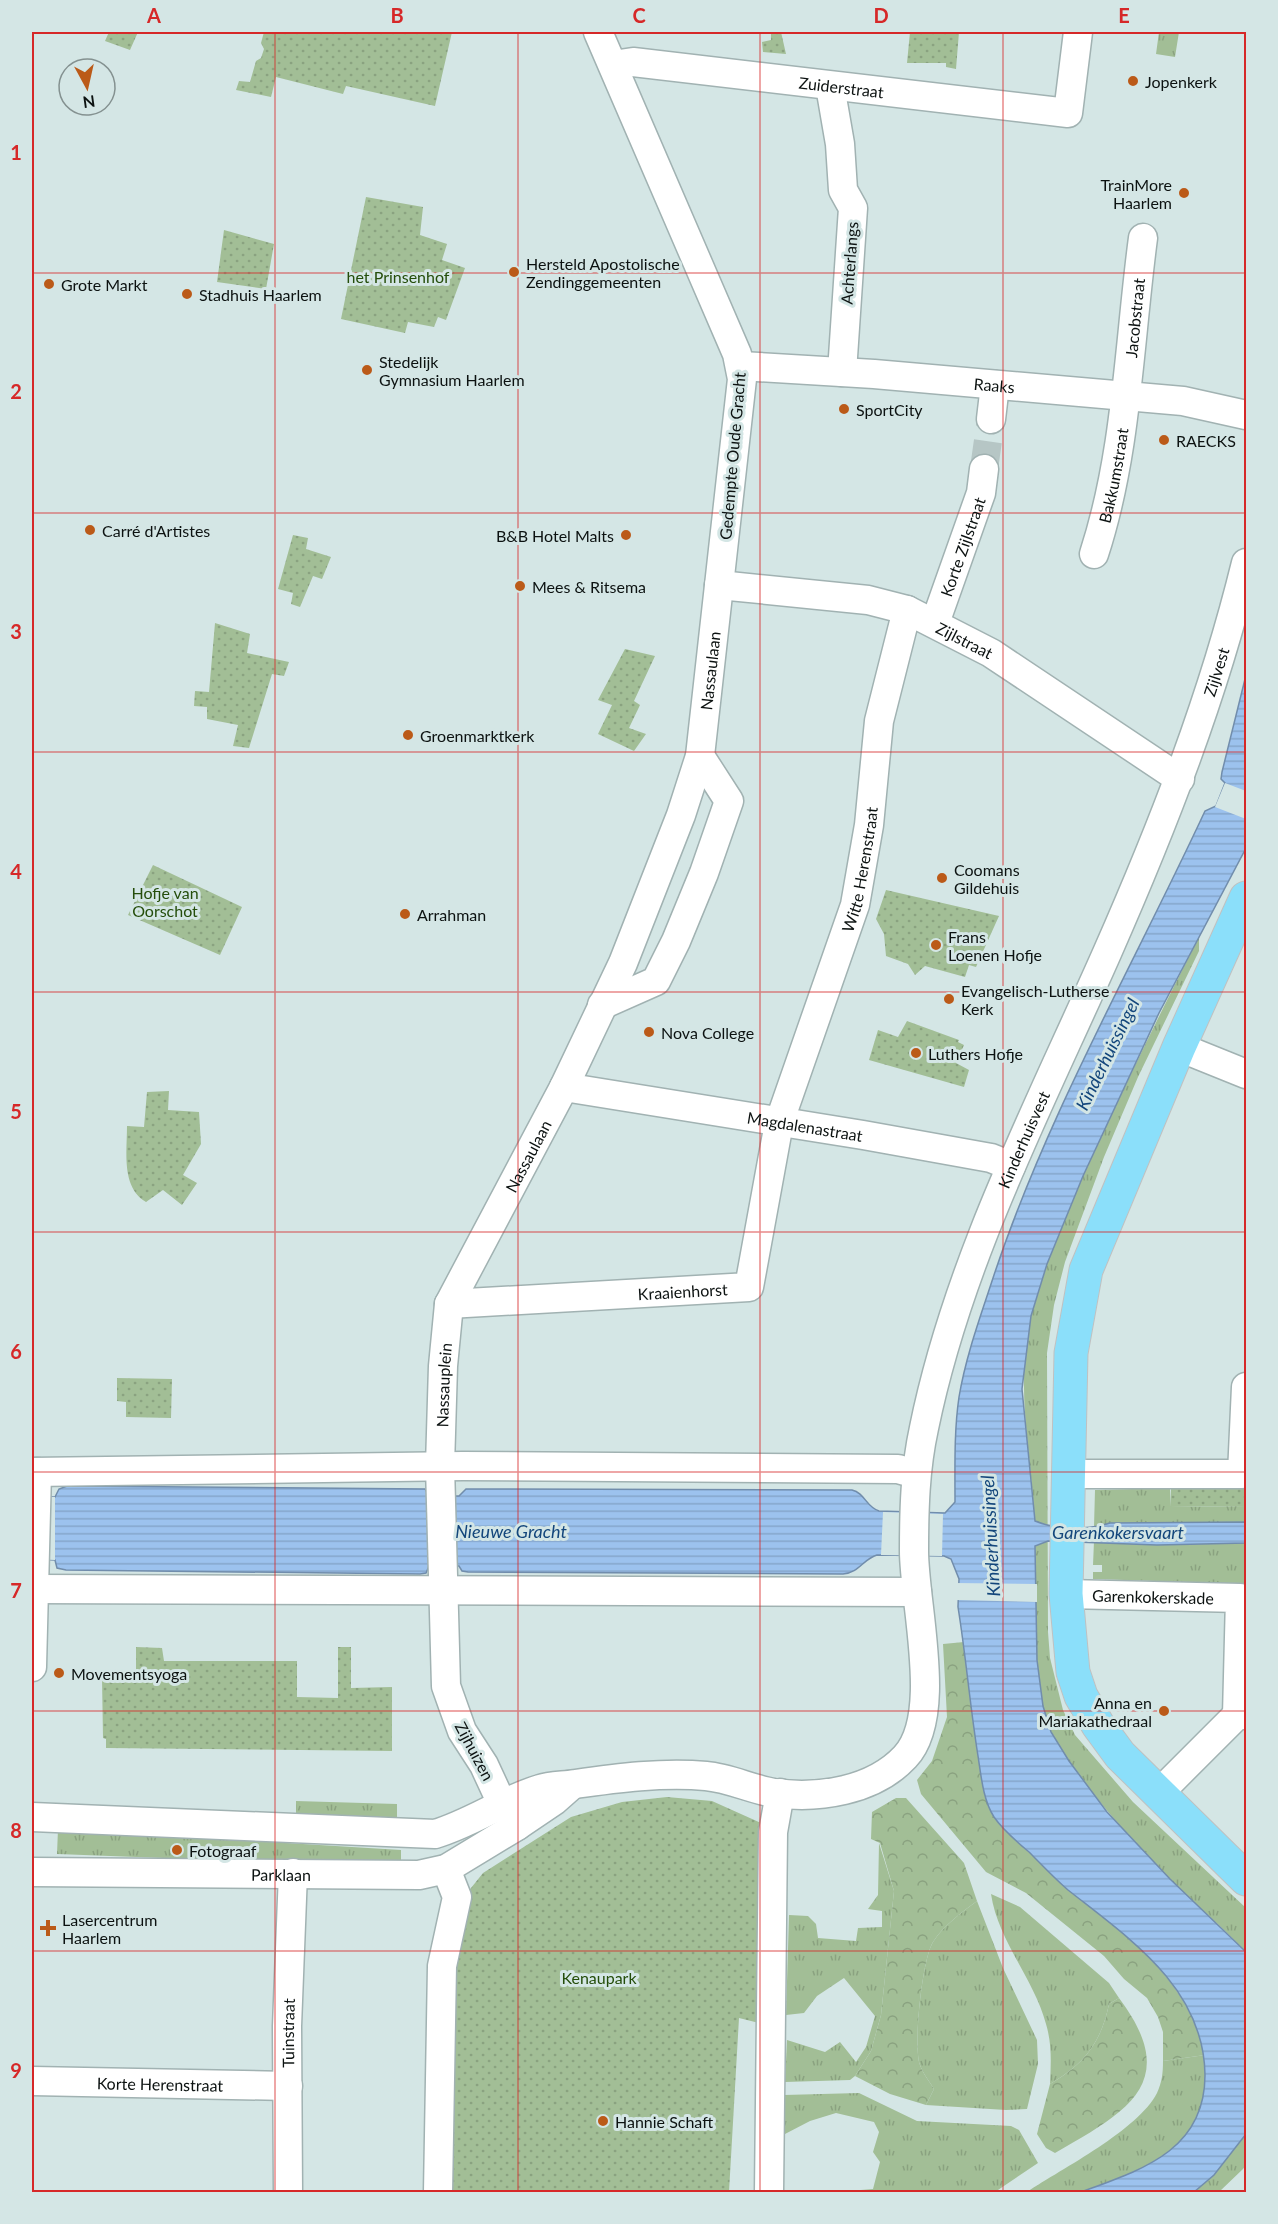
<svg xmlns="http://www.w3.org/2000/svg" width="1278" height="2224" font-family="Lato,sans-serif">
<defs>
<pattern id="grass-tufts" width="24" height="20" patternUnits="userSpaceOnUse" patternTransform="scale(1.5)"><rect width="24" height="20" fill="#a2be96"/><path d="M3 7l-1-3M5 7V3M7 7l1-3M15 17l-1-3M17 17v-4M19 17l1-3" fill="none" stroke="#8aa280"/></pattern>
<pattern id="forest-crowns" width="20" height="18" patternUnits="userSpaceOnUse" patternTransform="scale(1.5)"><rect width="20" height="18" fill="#a2be96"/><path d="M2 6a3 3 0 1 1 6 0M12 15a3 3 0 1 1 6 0" fill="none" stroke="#8aa280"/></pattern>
<pattern id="park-dots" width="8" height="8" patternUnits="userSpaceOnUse" patternTransform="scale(1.5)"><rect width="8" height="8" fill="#a2be96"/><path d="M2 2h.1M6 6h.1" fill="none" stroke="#8aa280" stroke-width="1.8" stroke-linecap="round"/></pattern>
<pattern id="water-rules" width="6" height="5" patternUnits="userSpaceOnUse" patternTransform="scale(1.5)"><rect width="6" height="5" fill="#9cc2ee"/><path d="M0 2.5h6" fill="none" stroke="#85a6cb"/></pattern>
</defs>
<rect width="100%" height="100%" fill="#d4e6e5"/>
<path fill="url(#grass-tufts)" d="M1159 32H1179L1175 57 1156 54Z
M1199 937V951L1138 1077 1104 1157 1065 1262 1054 1305 1047 1353 1048 1632 1050 1658 1063 1710 1075 1735 1133 1802 1246 1908V1952C1222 1926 1194 1904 1168 1878 1139 1848 1111 1817 1086 1784 1074 1768 1060 1751 1051 1733 1028 1682 1035 1597 1035 1541 1035 1475 1018 1410 1026 1344 1035 1273 1069 1205 1099 1141 1131 1073 1164 1005 1199 937Z
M1170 1488 1171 1507 1246 1506V1522L1110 1523 1094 1527 1095 1490Z
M1094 1541 1157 1545 1246 1543V1584L1093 1579V1572H1102V1565H1093Z
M296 1801 397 1804V1823L296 1820Z
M58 1829 401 1850V1867L57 1854Z
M879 1843 894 1891 881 2015 871 2051 855 2076 850 2080 785 2082 787 2040 825 2052 840 2042 856 2062 866 2047 875 2016 844 1978 817 1996 804 2013 786 2015 789 1915 808 1916 816 1924 818 1938 856 1941 858 1928 882 1927V1911L868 1909 878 1895Z
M991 1894 1020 1907 1109 1983 1119 1998 1109 2004C1101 2043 1084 2064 1050 2084 1051 2063 1052 2044 1046 2024 1034 1979 998 1941 991 1894Z
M977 1901 1003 1968 1037 2040 1038 2064 1027 2109 1006 2110 926 2105 934 2089C930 2082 923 2074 920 2065 913 2047 922 1959 933 1942 944 1925 961 1913 977 1901Z
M1205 2055C1205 2072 1208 2094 1201 2110 1182 2156 1128 2180 1083 2192 1066 2196 1044 2192 1027 2192 1063 2168 1138 2130 1157 2093 1162 2082 1163 2073 1163 2061Z
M859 2093 917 2121 1011 2126 1019 2130 1038 2163 995 2192H836L873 2189 880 2162 873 2152 879 2132 874 2122 836 2113 810 2121 785 2134 784 2095Z
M1246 2134V2165L1243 2169 1219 2192H1194L1214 2175Z"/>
<path fill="url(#forest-crowns)" d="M964 1642C970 1691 976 1739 986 1786 989 1796 989 1810 994 1817 1004 1832 1020 1844 1033 1856 1096 1916 1186 1964 1205 2055L1163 2061V2032L1158 2017 1147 1998 1124 1979 1104 1956 1026 1893 986 1872 921 1794 917 1780 932 1761 947 1717 943 1644Z
M896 1798H906L964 1863 977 1901C961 1913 944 1925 933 1942 922 1959 913 2047 920 2065 923 2074 930 2082 934 2089L926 2105 890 2094 855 2076 871 2051 881 2015 894 1891 880 1843 871 1839 872 1812Z
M1119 1998C1183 2083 1126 2112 1055 2153L1046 2148 1037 2134 1050 2084C1084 2064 1101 2043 1109 2004Z"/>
<path fill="url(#park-dots)" d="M109 32H138L130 50 105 41Z
M264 32H452L435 106 346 86 343 94 276 77 271 97 236 90 239 81 250 82 256 61 261 58 264 49 261 43Z
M763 32H781L786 54 763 52 762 42 771 40V34Z
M910 32H959L956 69 946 67V63H907Z
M366 197 423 207 420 235 447 244 442 260 465 268 446 320 438 317 434 327 408 322 405 333 341 319Z
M224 230 274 244 266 289 217 282Z
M293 535 308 538 306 549 331 557 322 579 313 576 300 607 291 604 293 593 278 589Z
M215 623 250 634 247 653 289 662 284 676 272 674 249 748 233 746 238 725 207 719V707L194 706 195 691 209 692Z
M625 649 655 656 634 701 640 705 629 728 646 734 634 751 598 734 612 705 598 700Z
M153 865 242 907 220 955 128 915Z
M886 890 999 916 976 967 969 965 965 977 925 966 915 975 908 964 886 956 884 934 876 919Z
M907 1021 959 1040 958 1042 964 1045 956 1063 969 1070 964 1087 869 1060 878 1030 898 1037Z
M169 1091 168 1110 199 1112 201 1144 183 1175 197 1183 182 1205 163 1190 146 1202C121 1187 127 1152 127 1126L144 1127 147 1092Z
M117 1378 172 1379 171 1418 126 1417V1402L117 1401Z
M1171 1487 1246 1488V1506L1171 1507Z
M136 1647 162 1648 164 1661H297V1697L338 1698V1647H351V1688L392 1687V1751L106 1748V1739L103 1738 102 1678H136Z
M667 1797 712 1801 761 1823 763 2024 739 2018 729 2192H449L454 1961 467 1893 483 1873 571 1817 622 1802Z"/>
<path fill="url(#water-rules)" stroke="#718dac" stroke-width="1.5" d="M1246 675V848L1159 1013 1083 1176 1047 1264 1031 1316 1022 1389 1035 1521C1056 1530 1088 1530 1110 1523L1246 1522V1543L1157 1545 1048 1541 1035 1546 1037 1660 1043 1706 1051 1732 1069 1761 1107 1812 1170 1879 1246 1952V2134L1214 2175 1194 2192H1081C1141 2170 1205 2151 1205 2075 1204 1988 1130 1939 1068 1890 1054 1878 1042 1865 1029 1852 1017 1842 1003 1830 994 1817 983 1800 981 1775 978 1756 970 1706 966 1657 958 1607L959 1579 951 1559 944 1556 877 1555C863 1559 859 1573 843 1574L468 1572 462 1571 459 1566H429L426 1573 420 1574 66 1570 57 1568 55 1560 32 1559V1497H55L59 1489 67 1486 425 1489 429 1496H459L466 1489 852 1490C865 1493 866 1507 879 1511L945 1513 955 1502C955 1467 954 1431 959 1397 966 1355 981 1315 994 1275 1048 1113 1133 966 1205 811L1216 806 1225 783 1221 779 1222 772Z"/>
<path fill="#d4e6e5" d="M1225 783 1246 791V819L1215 807Z
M32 1497H55V1560L32 1559Z
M883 1512 943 1514 942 1556 881 1555Z
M955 1583 1037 1584V1602L955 1600Z"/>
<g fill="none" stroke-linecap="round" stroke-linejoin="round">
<path stroke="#b6c6c5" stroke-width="28" stroke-dasharray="28 14" stroke-linecap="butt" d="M984 469 991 419"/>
<g stroke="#a1b2b2" stroke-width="31">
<g id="minor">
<path id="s1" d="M613 65 633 62 1068 113 1078 32"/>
<path d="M830 86 840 144 843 190 853 208 842 372"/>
<path id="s2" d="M741 366 874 374 1183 401 1246 415"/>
<path d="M991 419 995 385"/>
<path id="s3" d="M1094 554C1127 453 1129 343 1143 238"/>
<path id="s4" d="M719 585 868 600 907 610 991 653 1180 779"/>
<path id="s5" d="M935 623 981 493 984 469"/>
<path d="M602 1005 656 981 676 941 704 873 729 801 700 756"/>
<path d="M1179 1047 1246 1074"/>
<path id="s6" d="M564 1087 863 1135 991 1158 1011 1166"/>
<path id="s7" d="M449 1304 749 1287 779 1123 855 905 869 825 879 721 907 610"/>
<path d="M32 1472 463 1466 898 1469 916 1474"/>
<path d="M1069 1474H1242L1246 1387"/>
<path d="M32 1589 917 1592"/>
<path id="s8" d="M1066 1594 1240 1598 1237 1715"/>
<path d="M32 1667 37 1472"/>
<path d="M1160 1796 1169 1783 1237 1715H1246"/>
<path id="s9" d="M32 1817 435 1834C472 1823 503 1800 540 1789 551 1785 563 1786 575 1784 617 1778 663 1772 706 1776 729 1778 751 1789 774 1793 819 1799 873 1791 905 1757 944 1716 914 1605 914 1551 914 1510 915 1469 924 1428 958 1261 1039 1107 1107 953 1163 826 1213 698 1246 563"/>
<path id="s10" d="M517 1826 502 1804 484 1765 462 1731 446 1686 440 1466 443 1366 449 1304 564 1087 623 963 681 815 700 756 742 379 737 354 598 32"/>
<path id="s11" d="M32 1872 419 1875 446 1869 517 1826 554 1801 571 1786"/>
<path id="s12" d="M32 2081 288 2086"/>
<path id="s13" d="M288 2192 287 2026 293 1873"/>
<path d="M438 2192 442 1966 457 1897 446 1869"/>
<path d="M769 2192 773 1832 780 1793"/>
</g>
</g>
<g stroke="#c0c1c1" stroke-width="35">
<path id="major" d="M1246 898 1179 1047 1086 1270 1071 1353 1066 1594 1073 1672 1081 1696 1098 1725 1120 1755 1246 1879"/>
</g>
<use href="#minor" stroke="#fff" stroke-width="28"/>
<use href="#major" stroke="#8bdffa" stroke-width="33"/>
</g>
<path fill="none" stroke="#d62828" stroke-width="1.5" stroke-opacity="0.55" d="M275 32V2192M518 32V2192M760 32V2192M1003 32V2192M32 273H1246M32 513H1246M32 752H1246M32 992H1246M32 1232H1246M32 1472H1246M32 1711H1246M32 1951H1246"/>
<g fill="#bb5a18" stroke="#d4e6e5" stroke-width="2">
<circle cx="1133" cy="81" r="6"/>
<circle cx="1184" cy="193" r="6"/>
<circle cx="514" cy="272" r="6"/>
<circle cx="49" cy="284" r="6"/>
<circle cx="187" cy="294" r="6"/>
<circle cx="367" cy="370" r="6"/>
<circle cx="844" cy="409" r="6"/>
<circle cx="1164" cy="440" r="6"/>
<circle cx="90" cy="530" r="6"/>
<circle cx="626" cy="535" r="6"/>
<circle cx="520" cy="586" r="6"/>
<circle cx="408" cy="735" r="6"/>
<circle cx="942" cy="878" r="6"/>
<circle cx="405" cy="914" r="6"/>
<circle cx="936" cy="945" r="6"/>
<circle cx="949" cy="999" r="6"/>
<circle cx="649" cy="1032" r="6"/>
<circle cx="916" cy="1053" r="6"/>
<circle cx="59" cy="1673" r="6"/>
<circle cx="1164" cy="1711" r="6"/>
<circle cx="177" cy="1850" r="6"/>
<path d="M45 1919h6v6h6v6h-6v6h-6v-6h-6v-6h6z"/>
<circle cx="603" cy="2121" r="6"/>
</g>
<g text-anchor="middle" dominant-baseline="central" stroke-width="6" stroke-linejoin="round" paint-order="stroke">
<g font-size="16" fill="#0c1211" stroke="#d4e6e5" text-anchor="start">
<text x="1145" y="81">Jopenkerk</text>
<text x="1172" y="184" text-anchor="end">TrainMore<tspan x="1172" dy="18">Haarlem</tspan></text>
<text x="526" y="263">Hersteld Apostolische<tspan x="526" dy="18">Zendinggemeenten</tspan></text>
<text x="61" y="284">Grote Markt</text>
<text x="199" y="294">Stadhuis Haarlem</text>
<text x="379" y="361">Stedelijk<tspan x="379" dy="18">Gymnasium Haarlem</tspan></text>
<text x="856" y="409">SportCity</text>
<text x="1176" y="440">RAECKS</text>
<text x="102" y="530">Carré d'Artistes</text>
<text x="614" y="535" text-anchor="end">B&amp;B Hotel Malts</text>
<text x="532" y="586">Mees &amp; Ritsema</text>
<text x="420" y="735">Groenmarktkerk</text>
<text x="954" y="869">Coomans<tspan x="954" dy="18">Gildehuis</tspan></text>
<text x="417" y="914">Arrahman</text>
<text x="948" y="936">Frans<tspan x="948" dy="18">Loenen Hofje</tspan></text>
<text x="961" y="990">Evangelisch-Lutherse<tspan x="961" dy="18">Kerk</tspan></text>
<text x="661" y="1032">Nova College</text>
<text x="928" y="1053">Luthers Hofje</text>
<text x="71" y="1673">Movementsyoga</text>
<text x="1152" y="1702" text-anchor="end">Anna en<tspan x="1152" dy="18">Mariakathedraal</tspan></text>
<text x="189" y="1850">Fotograaf</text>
<text x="62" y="1919">Lasercentrum<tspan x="62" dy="18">Haarlem</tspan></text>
<text x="615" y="2121">Hannie Schaft</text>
</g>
<g font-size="16" fill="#0c1211" stroke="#d4e6e5">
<text stroke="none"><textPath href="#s1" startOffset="230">Zuiderstraat</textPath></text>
<text transform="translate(849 263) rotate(-86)">Achterlangs</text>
<text stroke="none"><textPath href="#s3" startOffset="240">Jacobstraat</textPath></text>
<text stroke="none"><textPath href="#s2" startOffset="254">Raaks</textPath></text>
<text transform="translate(732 456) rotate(-85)">Gedempte Oude Gracht</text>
<text stroke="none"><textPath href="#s3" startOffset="81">Bakkumstraat</textPath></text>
<text stroke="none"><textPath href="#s5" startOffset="81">Korte Zijlstraat</textPath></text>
<text stroke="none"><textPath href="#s4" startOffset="255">Zijlstraat</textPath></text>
<text stroke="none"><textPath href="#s10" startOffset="1230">Nassaulaan</textPath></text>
<text stroke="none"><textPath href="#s9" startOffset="2042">Zijlvest</textPath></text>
<text stroke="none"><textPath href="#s7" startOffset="734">Witte Herenstraat</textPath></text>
<text stroke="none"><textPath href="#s6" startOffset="244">Magdalenastraat</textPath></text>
<text stroke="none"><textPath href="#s9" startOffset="1536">Kinderhuisvest</textPath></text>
<text stroke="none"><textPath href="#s10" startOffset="708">Nassaulaan</textPath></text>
<text stroke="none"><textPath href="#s7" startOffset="234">Kraaienhorst</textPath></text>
<text stroke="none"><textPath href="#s10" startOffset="459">Nassauplein</textPath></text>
<text stroke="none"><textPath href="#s8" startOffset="87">Garenkokerskade</textPath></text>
<text transform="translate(475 1751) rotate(62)">Zijhuizen</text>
<text stroke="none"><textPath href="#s11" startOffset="249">Parklaan</textPath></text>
<text stroke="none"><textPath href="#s13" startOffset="159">Tuinstraat</textPath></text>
<text stroke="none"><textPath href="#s12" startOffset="128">Korte Herenstraat</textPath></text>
</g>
<g font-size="16" fill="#244d0a" stroke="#d4e6e5">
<text x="398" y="276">het Prinsenhof</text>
<text x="165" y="892">Hofje van<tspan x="165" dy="18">Oorschot</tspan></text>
<text x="599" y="1977">Kenaupark</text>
</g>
<g font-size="18" font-style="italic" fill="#13467b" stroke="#d4e6e5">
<text transform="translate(1107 1054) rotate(-64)">Kinderhuissingel</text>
<text x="511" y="1531">Nieuwe Gracht</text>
<text x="1118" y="1532">Garenkokersvaart</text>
<text transform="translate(990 1536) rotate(-93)">Kinderhuissingel</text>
</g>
</g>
<rect width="1278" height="2224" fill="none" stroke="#d4e6e5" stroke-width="66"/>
<g transform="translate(87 87) rotate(172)"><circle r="28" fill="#d4e6e5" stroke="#849190" stroke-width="1.5"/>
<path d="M0-4.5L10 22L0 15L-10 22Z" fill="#bb5a18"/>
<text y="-9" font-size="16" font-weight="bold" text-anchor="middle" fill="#0c1211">N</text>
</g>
<rect x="33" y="33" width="1212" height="2158" fill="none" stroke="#d62828" stroke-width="2"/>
<g font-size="20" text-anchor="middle" font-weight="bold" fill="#d62828">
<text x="154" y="23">A</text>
<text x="397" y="23">B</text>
<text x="639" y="23">C</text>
<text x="881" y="23">D</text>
<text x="1124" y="23">E</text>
<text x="16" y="160">1</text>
<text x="16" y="399">2</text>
<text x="16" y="639">3</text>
<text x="16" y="879">4</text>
<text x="16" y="1119">5</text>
<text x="16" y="1359">6</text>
<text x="16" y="1598">7</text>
<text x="16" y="1838">8</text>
<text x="16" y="2078">9</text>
</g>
</svg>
